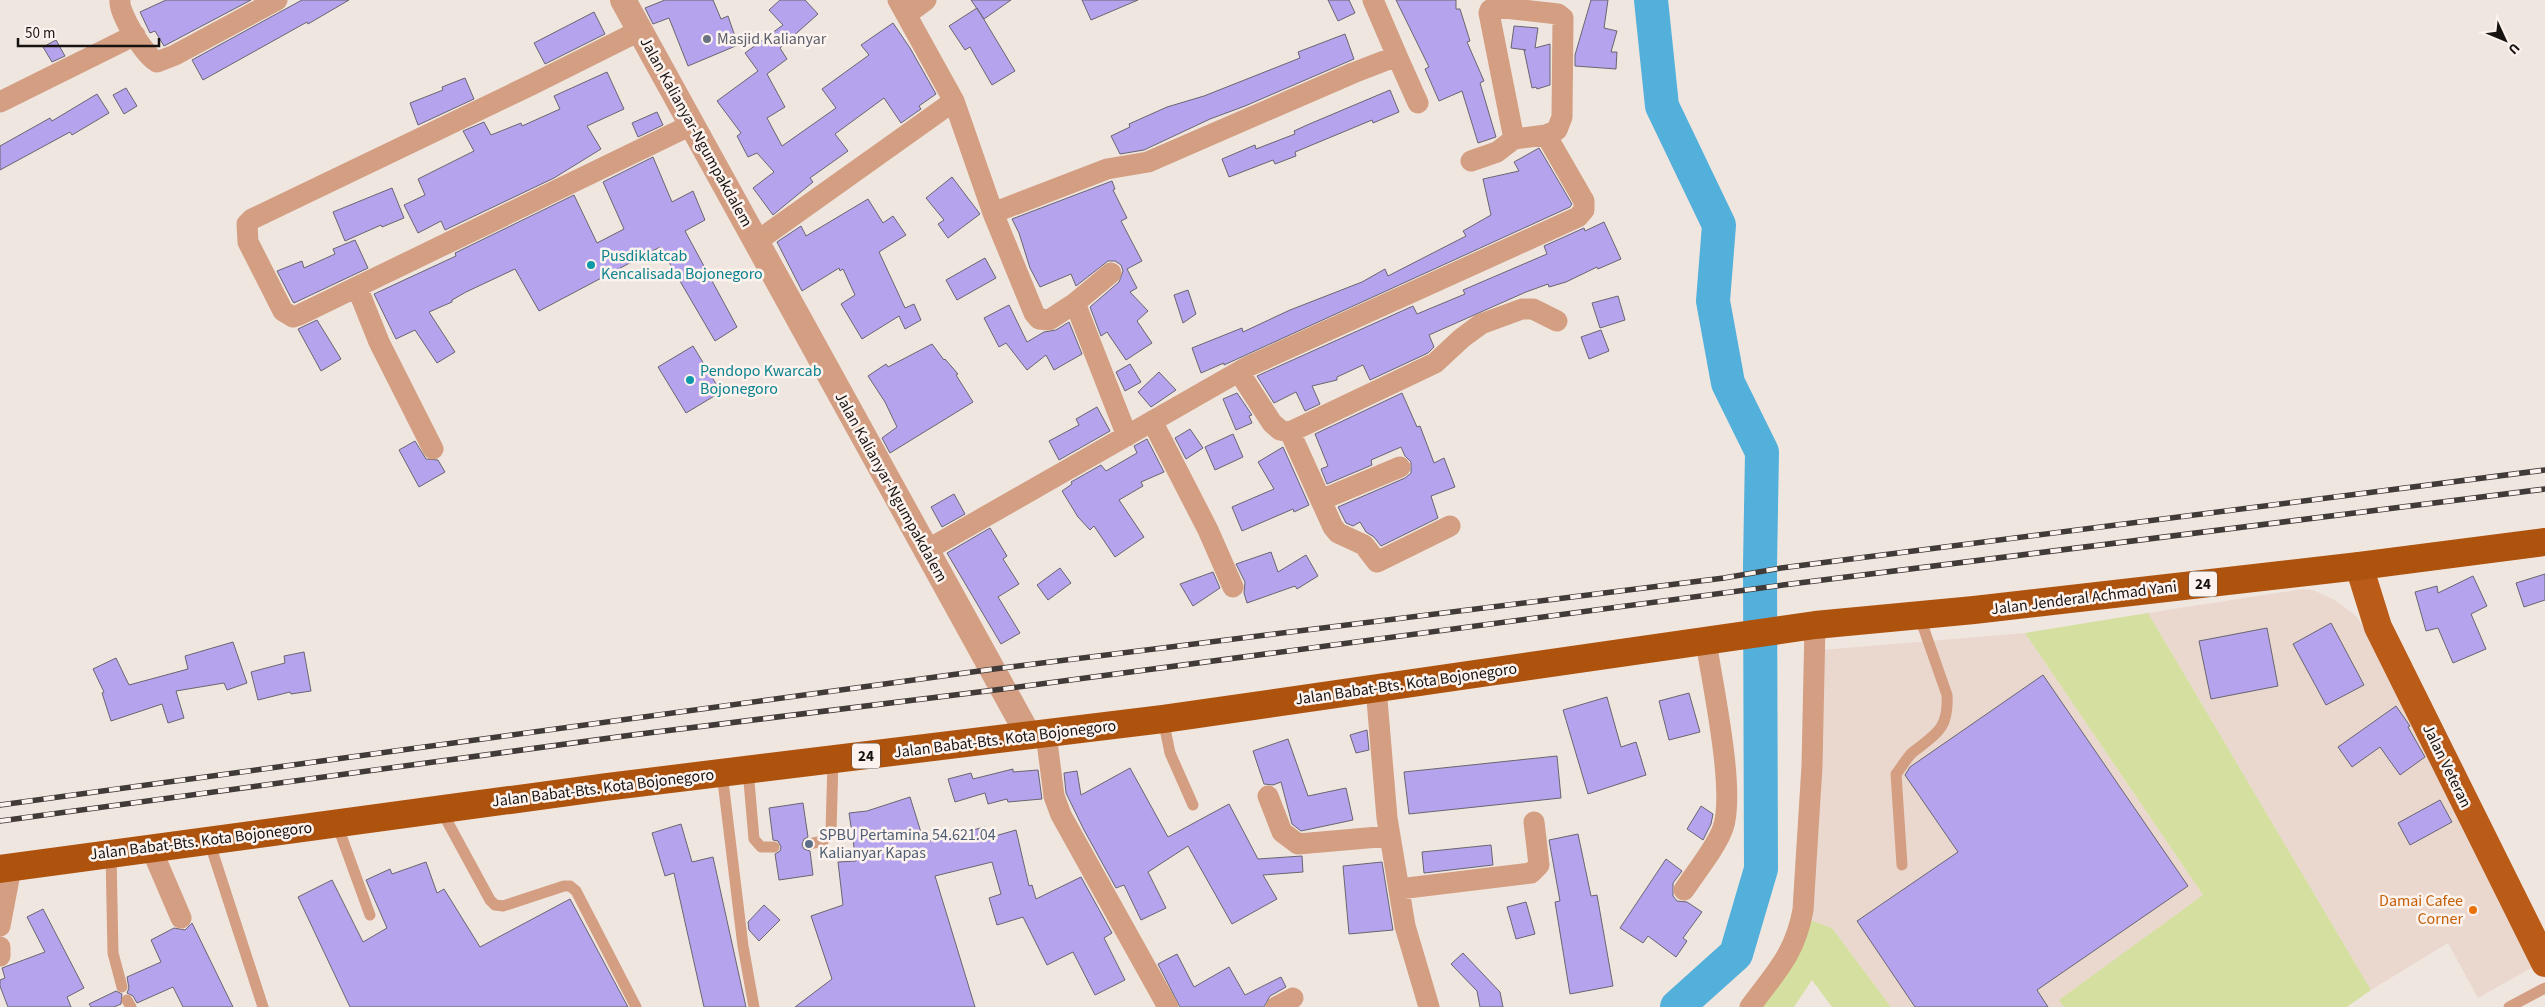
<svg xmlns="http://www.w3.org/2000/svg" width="2545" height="1007" font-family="'Source Sans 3',sans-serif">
<rect width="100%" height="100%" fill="#f0e6e0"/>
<path fill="#ead8cf" d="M2303 589 2313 590 2335 600 2357 617 2368 634 2535 966 2478 998 2448 943 2371 990 2148 613Z
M2025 633 2203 895 2060 1000 2064 1007H1891L1832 928 1810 920 1821 650Z"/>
<path fill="#d4dfa0" d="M2148 613 2371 990 2347 1007H2064L2059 1000 2203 895 2025 633Z
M1810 920 1832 928 1891 1007H1832L1812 980 1794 1007H1761C1786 974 1799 961 1810 920Z"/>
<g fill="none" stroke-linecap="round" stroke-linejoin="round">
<path stroke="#52b0da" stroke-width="34" d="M1651 0 1662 106 1719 225 1713 301 1728 383 1762 452 1760 566 1761 869 1736 954 1677 1007"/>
</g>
<path fill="#b6a3ee" stroke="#68666f" d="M166 0H251L164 46 155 31 150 33 140 12Z
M302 0H349L308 24 307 22 203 80 192 60Z
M665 0H713L721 19 728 16 738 45 688 66 669 18 653 24 645 8Z
M780 0H805L818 14 780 48 787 59 767 74 785 107 767 118 782 146 836 108 822 89 869 55 861 45 893 23 910 48 936 94 919 106 921 109 901 123 884 98 835 134 848 151 810 178 813 182 773 215 753 188 774 172 757 153 748 157 737 136 741 133 717 101 758 71 745 53 783 25 769 10Z
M971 0H1011L984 19Z
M1082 0H1138L1091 20Z
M1328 0H1349L1355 13 1338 21Z
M1396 0H1456V9H1460L1470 41 1467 42 1484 81 1480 83 1496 137 1478 143 1462 91 1439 101 1425 69 1429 67Z
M1591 0H1608L1604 28 1617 31 1611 52H1617L1616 69 1575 66V55Z
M977 8 1015 71 992 85 970 47 965 50 949 26Z
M594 12 605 34 545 64 534 43Z
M1514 26 1538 28 1535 48 1550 44V85L1537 89 1536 87 1532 88 1524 50H1526L1511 48Z
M1345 34 1354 59 1245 106 1210 119 1144 150 1120 154 1111 136 1130 127 1129 124 1167 107 1204 96 1300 58 1298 52Z
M56 40 65 56 52 62 43 47Z
M607 72 624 109 587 126 601 149 554 178 445 230 441 221 418 233 404 205 425 195 418 179 474 151 463 131 484 122 491 135 521 123 522 126 560 109 554 96Z
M465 78 474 99 418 125 410 103 443 90 442 87Z
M126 88 137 106 124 114 113 95Z
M1390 90 1399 112 1373 123 1372 120 1295 152 1296 156 1275 164 1273 160 1229 177 1222 159 1255 145 1256 149 1295 134 1294 131 1307 125Z
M97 94 109 113 72 135 70 132 0 170V146L50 118 52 121Z
M657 112 663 125 638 137 632 123Z
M1539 148 1572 204 1570 207 1224 365V363L1201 373 1192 348 1242 328 1243 332 1290 310 1362 282 1385 269 1388 276 1466 236 1463 231 1491 215 1483 179 1519 171 1514 162Z
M653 157 672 202 693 191 705 220 685 231 737 327 715 341 660 247 539 311 515 269 466 292 452 300V302L429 312 455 352 437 363 415 330 396 339 374 294 456 256 455 253 574 195 597 243 624 229 603 182Z
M952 177 980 214 948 238 938 224 944 220 926 198Z
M1112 181 1115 189 1113 190 1127 218 1121 221 1142 261 1127 269 1137 288 1130 292 1148 311 1137 321 1152 343 1126 360 1107 332 1101 336 1090 307 1119 282 1123 271 1121 265 1115 261H1108L1076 286 1071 274 1040 287 1030 268 1019 233 1012 219Z
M392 188 404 218 382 227 381 225 345 241 333 212Z
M868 199 883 223 893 216 906 235 879 252 905 308 914 304 921 320 905 329 899 316 862 339 841 304 855 295 843 269 840 271 839 268 802 291 777 242 801 226 806 236Z
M1604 222 1621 259 1598 269 1597 267 1566 282 1549 287 1548 284 1526 292 1429 335 1434 347 1428 353 1370 380 1363 365 1337 377V380L1312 386 1320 404 1305 411 1296 392 1274 403 1257 376 1413 306 1417 314 1465 294 1463 290 1547 254 1544 246 1584 228 1585 231Z
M355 240 368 268 294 303 293 302 277 271 302 261 304 268 335 254 333 249Z
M985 258 996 278 957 300 946 280Z
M1188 290 1196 314 1183 323 1174 295Z
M1618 296 1625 320 1600 328 1592 303Z
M1009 305 1027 342 1044 332 1056 330 1069 322 1082 354 1054 370 1046 355 1027 370 1006 343 999 347 984 318Z
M317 320 341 359 321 371 298 329Z
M1601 330 1609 351 1589 359 1581 337Z
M932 344 944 360 945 359 958 374 956 375 973 402 890 453 882 438 897 427 885 402 868 376 886 364 888 367Z
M693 346 721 392 686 413 658 367Z
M1130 364 1141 382 1125 391 1116 372Z
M1159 372 1176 390 1151 407 1138 392Z
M1237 393 1252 415 1249 416 1252 423 1236 430 1223 399Z
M1402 393 1417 427 1420 426 1434 463 1444 458 1455 487 1431 496 1438 518 1381 546 1374 537 1366 532 1360 522 1353 526 1346 523 1338 507 1405 478 1411 473V462L1405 456 1401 447 1371 460 1372 465 1327 484 1321 469 1328 466 1315 434Z
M1097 407 1110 431 1059 460 1049 441 1079 425 1076 419Z
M1190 429 1203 448 1186 459 1175 438Z
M1233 434 1243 457 1215 470 1205 447Z
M1147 439 1164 472 1141 482 1143 486 1119 500 1144 537 1115 557 1094 526 1090 530 1078 517 1062 491 1072 484 1071 482 1101 465 1106 471 1137 453 1134 446Z
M415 441 426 459 438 460 445 472 419 487 399 450Z
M1283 447 1309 505 1294 512 1293 509 1242 531 1232 507 1274 489 1258 462Z
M954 494 965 514 942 527 931 507Z
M990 528 1007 556 1003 559 1019 584 998 597 1020 633 1001 644 947 553Z
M1271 552 1278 572 1306 555 1318 576 1297 589 1295 586 1247 603 1244 593 1245 582 1236 564Z
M1060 568 1071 583 1048 600 1037 585Z
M1213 572 1220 588 1193 606 1180 584Z
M2545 574V600L2524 607 2516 583Z
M2473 576 2487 606 2471 614 2486 649 2453 663 2438 628 2426 631 2415 592 2437 586 2438 593Z
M2331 623 2364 685 2326 705 2293 644Z
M2267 628 2278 686 2211 699 2199 641Z
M233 642 247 683 227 690 224 683 176 691 184 718 168 723 162 704 111 721 102 693 104 692 93 669 116 658 129 685 188 669 185 656Z
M304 652 311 691 291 694 290 692 258 700 251 672 285 663 284 656Z
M2043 675 2188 886 2037 990 2048 1007H1915L1857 921 1958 852 1905 775 1910 767Z
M1689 693 1700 732 1669 740 1659 701Z
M1607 697 1621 747 1636 742 1646 775 1588 794 1563 710Z
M2396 706 2410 726 2408 727 2425 757 2400 775 2380 747 2352 767 2338 747Z
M1367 730 1369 750 1356 753 1350 735Z
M1288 739 1308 796 1346 788 1353 820 1301 831 1292 824 1281 782 1273 785 1264 784 1253 751Z
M1557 756 1561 798 1409 814 1404 772Z
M1130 768 1168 837 1229 804 1258 859 1302 856 1303 872 1263 875 1277 899 1232 924 1188 846 1148 872 1166 908 1141 920 1124 885 1116 888 1084 830 1066 793 1064 773 1077 771 1081 795Z
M1013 769V772L1038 770 1042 799 1008 802 1007 799 988 804 985 793 955 802 948 779 971 773 973 779Z
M910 797 924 842 985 827 988 838 1016 830 1029 886 1032 885 1036 899 1081 877 1112 933 1104 938 1125 980 1095 995 1073 952 1047 965 1023 917 997 925 989 898 1001 894 992 862 935 876 975 1007H795L832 979 811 916 843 905 838 862 856 861 849 813 867 811Z
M2440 800 2452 822 2410 845 2398 823Z
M803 803 808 837 804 839 802 845 804 849 810 851 813 875 779 880 775 854 780 851 781 847 778 841 773 840 769 808Z
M1701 806 1713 814 1711 824 1703 840 1687 829Z
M681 824 692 862 713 857 746 1007H704L674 873 665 876 652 833Z
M1578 834 1591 896 1597 895 1613 986 1570 994 1555 902 1560 901 1549 840Z
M1491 845 1493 865 1424 873 1422 852Z
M1666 859 1682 871 1673 883V896L1677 901 1687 902 1702 912 1683 938 1687 941 1676 957 1648 936 1643 943 1620 928Z
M426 862 437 893 444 889 480 947 570 899 628 1007H350L298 897 332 880 363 942 387 928 366 880 390 869 392 874Z
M1382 862 1393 930 1349 934 1343 866Z
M1526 902 1535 934 1516 939 1507 907Z
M764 905 780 920 759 941 749 930 748 922Z
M43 909 84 988 67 997 71 1007H8L0 986V980L5 978 2 968 45 952 27 917Z
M192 923 233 1007H183L173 987 137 1003 133 996 127 993 129 988 127 977 161 962 151 940 174 928 185 930Z
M1463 953 1500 992 1503 1007H1480L1477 991 1451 964Z
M1177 954 1194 987 1229 967 1245 995 1281 977 1286 987 1270 996 1264 1007H1180L1158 964Z
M116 991 122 994 121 1004 114 1007H91L89 1004Z"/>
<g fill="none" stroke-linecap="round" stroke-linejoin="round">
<path stroke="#d39e81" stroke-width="11" d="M1163 719 1170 753 1193 805
M748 770 754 839 761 847H774
M722 773 743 946 754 1007
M441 810 490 900 495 905 503 906 564 886H570L576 891 636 1007
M337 824 370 915
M209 841 263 1007
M809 844 823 841 831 832 833 760
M111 854 113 953 122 987
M1902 865 1896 774C1902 767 1907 757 1913 752 1936 734 1949 729 1947 695L1919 615
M127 1000 131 1007
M2509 1007 2545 988"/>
<path stroke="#d39e81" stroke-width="21" d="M120 0C118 13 145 56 157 62L175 55 277 0
M898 0 954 101 993 213 1034 313 1039 319 1049 320 1075 303 1127 436
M1496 7 1558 14 1563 18 1562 117 1557 130 1546 135 1514 139 1489 13 1490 10Z
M907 14 926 0
M641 30 533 84 252 219 247 224 248 242 283 311 293 317 299 315 691 125
M1397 56 1418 103
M0 102 135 35
M1471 161 1497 152 1514 139
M993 213 1107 169 1148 162 1353 73 1397 56 1373 0
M756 242 954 101
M357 287 379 342 433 449
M1075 303 1111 273
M1239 372 1272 423 1280 430 1290 432 1435 363 1462 338 1481 324 1522 309H1533L1557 321
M1152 421 1208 530 1233 587
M1290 432 1333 527 1338 533 1364 545 1377 562 1450 526
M1321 500 1400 467
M925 551 1247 367 1578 217 1584 210V201L1546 135
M1376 688 1387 818 1405 926 1429 1007
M1046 734 1054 796 1061 815 1168 1007
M1268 796 1282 832 1298 844 1390 836
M151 848 181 918
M1399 889 1531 873 1539 865 1534 822
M1684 890C1695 873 1717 846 1723 828 1736 791 1712 683 1706 641
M0 926 11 868
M0 947V956
M1276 1007 1293 998
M1750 1007C1776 972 1795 954 1803 910L1812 766 1815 625"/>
<path stroke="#d39e81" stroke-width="26" d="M623 0 1029 736"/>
<path stroke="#ba5b18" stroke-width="28" d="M2359 566 2378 627 2545 963"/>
<path stroke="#ae530e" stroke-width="28" d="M0 869 606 787 1163 719 1815 625 1974 610 2359 566 2545 542"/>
<g stroke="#403b39" stroke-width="5.5">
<path id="rail" d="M0 805 994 669 1724 578 1781 568 2545 470
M0 821 632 735 1003 689 1783 585 2545 489"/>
</g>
<use href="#rail" stroke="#fdf3ee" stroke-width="4" stroke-dasharray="11" stroke-linecap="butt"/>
</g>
<circle fill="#6b7280" stroke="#fdf3ee" stroke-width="2" cx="707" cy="39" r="5"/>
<g fill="#0f9aa8" stroke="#fdf3ee" stroke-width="2">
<circle cx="591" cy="265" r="5"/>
<circle cx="690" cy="380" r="5"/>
</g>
<circle fill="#5c6f8a" stroke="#fdf3ee" stroke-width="2" cx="809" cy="844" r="5"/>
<circle fill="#e8710a" stroke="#fdf3ee" stroke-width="2" cx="2473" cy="910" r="5"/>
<g text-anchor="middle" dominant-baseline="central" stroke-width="5" stroke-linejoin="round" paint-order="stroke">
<g fill="#fdf3ee" stroke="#5b5653" stroke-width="1">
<rect x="2189" y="571.5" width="28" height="25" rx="4"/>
<rect x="852" y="743.5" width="28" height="25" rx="4"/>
</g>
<g font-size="15" font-weight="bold" fill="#161311">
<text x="2203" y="584">24</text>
<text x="866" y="756">24</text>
</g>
<g font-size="16" fill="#5b616d" stroke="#fdf3ee" text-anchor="start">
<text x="717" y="39">Masjid Kalianyar</text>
</g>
<g font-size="16" fill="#161311" stroke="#fdf3ee">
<text transform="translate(696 132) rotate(61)">Jalan Kalianyar-Ngumpakdalem</text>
<text transform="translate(891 487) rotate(61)">Jalan Kalianyar-Ngumpakdalem</text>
<text transform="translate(2084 598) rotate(-7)">Jalan Jenderal Achmad Yani</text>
<text transform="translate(1406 684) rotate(-8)">Jalan Babat-Bts. Kota Bojonegoro</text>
<text transform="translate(1005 739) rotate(-7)">Jalan Babat-Bts. Kota Bojonegoro</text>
<text transform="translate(2447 766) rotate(64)">Jalan Veteran</text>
<text transform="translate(603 788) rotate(-7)">Jalan Babat-Bts. Kota Bojonegoro</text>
<text transform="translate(201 841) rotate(-7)">Jalan Babat-Bts. Kota Bojonegoro</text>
</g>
<g font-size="16" fill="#0d838f" stroke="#fdf3ee" text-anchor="start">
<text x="601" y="256">Pusdiklatcab<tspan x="601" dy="18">Kencalisada Bojonegoro</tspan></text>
<text x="700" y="371">Pendopo Kwarcab<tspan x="700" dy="18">Bojonegoro</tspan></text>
</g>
<g font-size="16" fill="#4e5e75" stroke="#fdf3ee" text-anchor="start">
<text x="819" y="835">SPBU Pertamina 54.621.04<tspan x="819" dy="18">Kalianyar Kapas</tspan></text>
</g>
<g font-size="16" fill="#c56008" stroke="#fdf3ee" text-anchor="end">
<text x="2463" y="901">Damai Cafee<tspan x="2463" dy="18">Corner</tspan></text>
</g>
</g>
<g transform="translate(2505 40) rotate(134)" stroke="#fdf3ee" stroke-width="4" paint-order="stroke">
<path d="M0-4L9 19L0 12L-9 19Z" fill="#161311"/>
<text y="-8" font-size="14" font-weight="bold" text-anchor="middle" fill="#161311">U</text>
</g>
<path d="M18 38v8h141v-8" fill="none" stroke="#161311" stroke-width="2.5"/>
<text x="25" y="38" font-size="15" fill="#161311" stroke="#fdf3ee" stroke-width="4" paint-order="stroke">50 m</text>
</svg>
